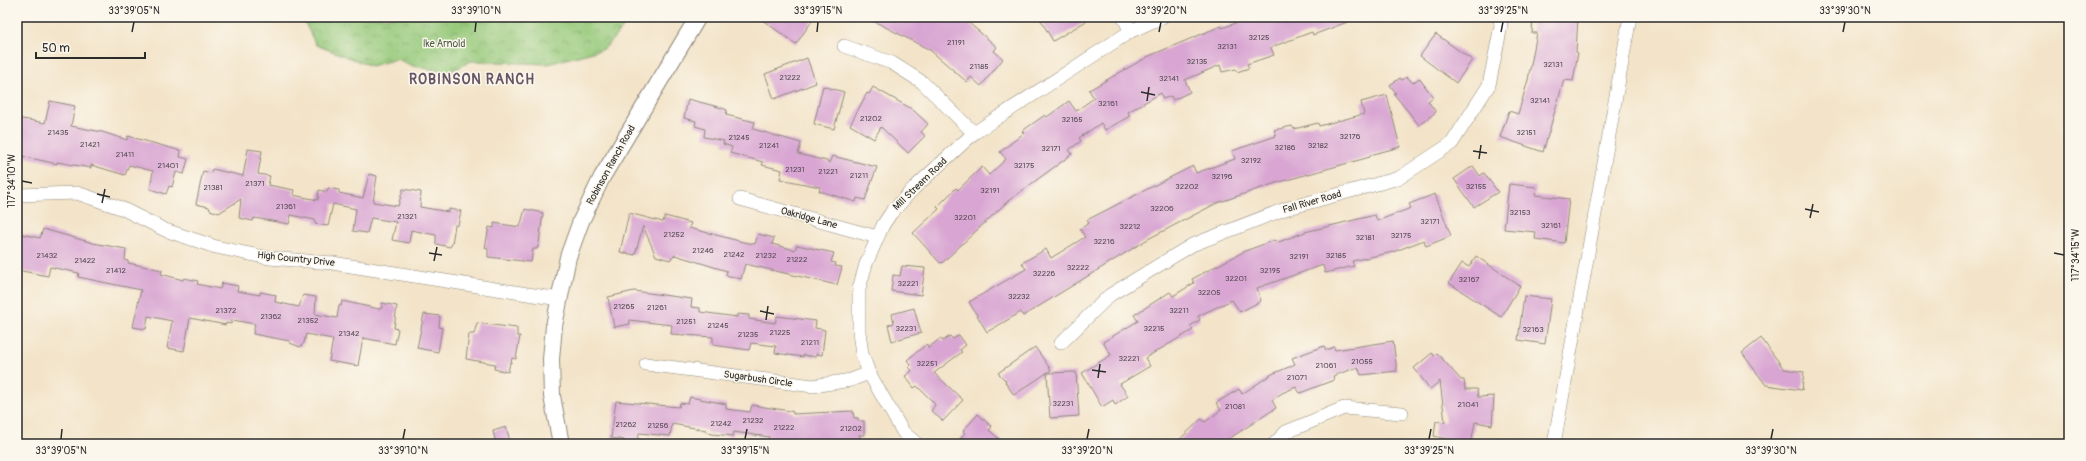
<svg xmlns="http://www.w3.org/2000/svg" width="2086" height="461" font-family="Pangolin,sans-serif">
<defs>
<pattern id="park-crowns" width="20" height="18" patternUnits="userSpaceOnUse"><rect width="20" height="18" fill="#96c97a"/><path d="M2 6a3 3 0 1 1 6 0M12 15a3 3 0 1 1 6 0" fill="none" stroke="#7ba364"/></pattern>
</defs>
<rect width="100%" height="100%" fill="#fbf7ec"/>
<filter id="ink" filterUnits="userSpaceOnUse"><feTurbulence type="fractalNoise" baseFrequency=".025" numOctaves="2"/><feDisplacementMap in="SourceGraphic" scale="8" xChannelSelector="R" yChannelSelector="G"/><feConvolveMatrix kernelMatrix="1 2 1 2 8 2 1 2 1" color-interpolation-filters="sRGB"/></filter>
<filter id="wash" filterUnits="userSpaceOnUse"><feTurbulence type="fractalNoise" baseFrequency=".012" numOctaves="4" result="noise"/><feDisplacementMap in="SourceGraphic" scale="16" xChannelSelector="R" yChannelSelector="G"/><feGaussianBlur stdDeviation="0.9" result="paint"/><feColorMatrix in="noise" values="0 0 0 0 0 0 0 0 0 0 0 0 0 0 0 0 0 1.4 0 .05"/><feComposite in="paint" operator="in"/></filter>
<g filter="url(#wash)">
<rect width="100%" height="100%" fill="#f3e4c9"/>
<path fill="url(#park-crowns)" stroke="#607a52" d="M308 17H632L604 49 548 64 471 61 448 73 413 66 397 59 371 66 316 45 305 23Z"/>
<g id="blocks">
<path fill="#d9a6d3" d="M758 17H806L812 21 796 44Z
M866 17H962L997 47 994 51 1003 59 981 86 971 77 967 82 930 50Z
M1039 17H1093L1053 41Z
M1252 17 1358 18 1313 35 1312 32 1277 45 1271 48 1274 55 1247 64 1249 68 1237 72 1236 69 1222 72 1220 65 1185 80 1190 92 1173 100 1171 96 1163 99 1161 93 1128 112 1130 116 1105 130 1101 123 1079 138 1081 141 1069 150 1072 154 1008 201 943 262 940 263 913 233 939 209 937 207 956 188 958 190 982 167 989 175 1006 159 1000 152 1024 133 1022 131 1045 115 1047 117 1069 101 1076 111 1094 98 1089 90 1149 56 1221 26 1222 28Z
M1533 17H1578L1576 52 1578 53 1573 81 1564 80 1543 152 1500 137 1509 111 1518 114 1528 80 1537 33H1532Z
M1436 34 1472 60 1456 83 1420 56Z
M807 58 816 83 774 99 765 74Z
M1407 77 1413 83 1419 78 1433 97 1428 101 1436 112 1419 125 1394 94 1396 93 1390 85 1400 78 1402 80Z
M823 86 844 92 834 129 814 124Z
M873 87 912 109 928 124 921 132 925 136 908 153 881 127 874 139 850 125 867 93 869 94Z
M1387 95 1400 147 1370 155V157L1276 183 1217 203 1148 239 1023 316 1021 312 987 332 969 302 1026 269 1022 263 1046 249 1051 258 1085 237 1080 229 1089 223 1087 220 1163 181 1193 166 1196 173 1235 159 1232 151 1276 136 1274 130 1292 126 1294 129 1318 123 1319 126 1364 114 1361 102Z
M688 99 722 108 727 110 726 115 755 122 753 129 801 143 798 154 827 161 829 163 832 156 877 167 865 200 857 198 856 202 819 191 820 187 780 179 782 170 762 165 763 162 730 153 732 147 723 144 724 141 704 137 705 129 695 126 696 121 684 118Z
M50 101 75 106 71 126 102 132 127 140 128 136 181 151 180 157 188 159 184 174 176 172 172 187 169 186 166 194 150 189 153 171 129 165 125 175 91 165V168L57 162V164L17 155V118L45 123Z
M248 149 262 151 258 174 270 176 268 185 294 190 293 195 318 200 319 190 327 192 328 188 339 190V193L363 198 369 174 377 176 373 202 398 206 403 189 421 192 420 207 449 212V209L461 211 458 225H455L452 244 450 247 436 244V235L411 230 409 243 392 240 396 222 371 218 367 233 353 231 356 209 333 204 328 226 315 224V220L291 215 289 224 254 218 253 221 239 218 241 199 219 213 210 210 209 207 196 204 203 171 211 173 212 169 243 176Z
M1473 166 1480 176 1484 173 1498 192 1474 207 1454 179Z
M1509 184 1536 187 1535 195 1569 199 1564 243 1535 239 1536 232 1504 229Z
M1435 194 1451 236 1426 246 1424 240 1393 252 1352 261 1354 266 1325 273 1323 265 1257 288 1261 301 1240 312 1232 300 1198 316 1200 320 1190 326 1193 330 1145 358 1150 366 1120 384 1128 396 1115 405 1113 400 1102 407 1082 373 1111 355 1103 342 1138 321 1134 315 1170 292 1173 296 1194 283 1192 279 1245 251 1275 240 1276 243 1305 232 1375 215 1377 221 1411 208 1409 204Z
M525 209 543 213 539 243 537 249H533L531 262 488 257V249L485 248 489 227 494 228V223L520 227Z
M629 213 663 222 665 216 691 223 689 228 743 242 755 244 758 234 774 238 772 244 795 250 797 245 834 253 831 262 836 263 835 266 842 267 837 285 745 264 741 279 726 275 727 271 675 255 670 260 656 256 643 226 635 255 620 252Z
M43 229 93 243 126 249 125 260 128 261V263L162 270 161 274 183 280 184 278 198 281 197 284 220 289 222 283 238 286 237 291 260 295V292L276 295 275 302 299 307 303 295 316 297 315 314 337 318 339 305 341 306 342 301 379 309 382 308V303L397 306 394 328 398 329 395 344 363 338 358 366 329 361 333 339 306 334 304 343 300 347 290 343V341L253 334 255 324 232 320 231 324 226 323V325L190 318 184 351 167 348 172 321 148 316 146 329 133 327 141 290 78 277 79 273 50 267 48 276 17 270V233L40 238Z
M1476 256 1520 286 1501 317 1449 283 1462 263 1469 267Z
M902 266 925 268 921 295 891 291 893 275 900 276Z
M634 291 692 299 691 307 700 308V312L737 317V314L749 315V319L775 323 777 316 816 321 815 328 825 330 822 355 816 354V357L803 355V357L775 353 776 346 751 343 749 350 713 345V337L671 334 672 325 629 320 630 324 614 327 608 297Z
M1524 296 1551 299 1545 344 1518 340Z
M914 308 921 333 892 341 888 325 894 323 892 314Z
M424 314 440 316 439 327 442 328 438 352 417 348Z
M477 323 517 328V336H520L516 359 512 358 511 363 510 362 508 372 494 369 495 364 466 359 469 334H474Z
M959 335 966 345 960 350 962 352 934 373 963 400 943 421 931 411 935 405 933 402 917 386 914 388 905 376 912 371 909 367 911 365 907 360 927 344 928 348 941 338 943 341 950 336 953 339Z
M1761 338 1784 369 1804 372 1802 390 1766 385 1742 353Z
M1393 341 1397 371 1361 375 1358 367 1333 376 1334 380 1300 393 1296 387 1282 393 1272 400 1276 408 1221 444H1175L1201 419 1205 422 1221 410 1216 403 1239 389 1242 394 1272 374 1289 367 1295 364 1292 358 1324 346 1326 350 1334 347 1335 350Z
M1035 347 1051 370 1014 395 1005 382 1006 381 998 373Z
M1432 353 1434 356 1437 353 1461 380H1464L1465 389H1477L1478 397 1494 396 1492 425 1475 422 1471 444H1445L1446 439 1434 436 1436 421 1445 422 1440 381 1430 389 1414 368Z
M1076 372 1079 416 1050 418 1047 373Z
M690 397 726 404V409L750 412 752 405 790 411 793 412V414L853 411 854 418H858V421H864V435H859L860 439 855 441 834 442 833 444H806V442L781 439V444H768L769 437 734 432 733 436 712 434 706 432V430L672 424 670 436 639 433 637 444H624V440L611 438 616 401 679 407 680 403 688 404Z
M978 414 992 427 989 430 1005 444H956L965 433 963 431Z
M506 427 511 444H496L493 431Z"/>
</g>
</g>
<g filter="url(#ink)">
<use href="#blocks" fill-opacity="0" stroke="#8f887a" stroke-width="1"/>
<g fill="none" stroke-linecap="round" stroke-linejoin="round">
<g stroke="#8f887a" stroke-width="14">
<path id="minor" d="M1123 17 1131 31
M844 46 892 63 922 82 974 133
M17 195 77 193 121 208 165 230 216 247 269 258 332 263 559 299
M740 199 877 237
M1061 343 1110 295 1192 245 1285 209 1399 178 1452 143 1489 85 1501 26 1500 17
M646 364 813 386 851 380 869 373
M917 444 903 432 869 373 862 354 859 332V289L866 264 883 225 891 213 913 189 974 133 1131 31 1162 17
M1274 444 1286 432 1344 408 1402 413
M1554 444 1630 17"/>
</g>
<g stroke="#8f887a" stroke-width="18">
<path id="tertiary" d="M561 444 552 396 551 359 554 326 568 257 581 221 602 177 698 17"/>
</g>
<use href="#minor" stroke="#fff" stroke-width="13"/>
<use href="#tertiary" stroke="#fff" stroke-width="16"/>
</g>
</g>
<path fill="none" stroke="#2b2b2b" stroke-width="1.5" d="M132 32 134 22M475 32 476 22M817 32 818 22M1159 32 1161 22M1501 32 1503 22M1843 32 1845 22M1141 92 1155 95M1147 101 1149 87M1473 151 1487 153M1479 159 1481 145M22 181 32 183M97 194 110 197M102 203 105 189M1805 209 1819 212M1810 218 1813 204M429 253 442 255M2054 253 2064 255M434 261 437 247M760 311 774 314M766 320 768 306M1092 370 1106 372M1098 378 1100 364M61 439 62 429M403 439 405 429M745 439 747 429M1087 439 1089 429M1429 439 1431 429M1771 439 1773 429"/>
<g text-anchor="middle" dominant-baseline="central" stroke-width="3" stroke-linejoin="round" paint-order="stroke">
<g font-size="8" fill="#564a55">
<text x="1259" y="37">32125</text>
<text x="956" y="42">21191</text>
<text x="1227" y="46">32131</text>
<text x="1197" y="61">32135</text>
<text x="1553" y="64">32131</text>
<text x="979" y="66">21185</text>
<text x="790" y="77">21222</text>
<text x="1169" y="78">32141</text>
<text x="1540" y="100">32141</text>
<text x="1108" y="103">32161</text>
<text x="871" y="118">21202</text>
<text x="1072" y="119">32165</text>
<text x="58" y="132">21435</text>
<text x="1526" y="132">32151</text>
<text x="1350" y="136">32176</text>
<text x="739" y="137">21245</text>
<text x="90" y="144">21421</text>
<text x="769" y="145">21241</text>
<text x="1318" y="145">32182</text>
<text x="1285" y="147">32186</text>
<text x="1051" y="148">32171</text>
<text x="125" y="154">21411</text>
<text x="1251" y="160">32192</text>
<text x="168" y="165">21401</text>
<text x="1024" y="165">32175</text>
<text x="795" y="169">21231</text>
<text x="828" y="171">21221</text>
<text x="859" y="175">21211</text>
<text x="1222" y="176">32196</text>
<text x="255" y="183">21371</text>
<text x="1187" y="186">32202</text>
<text x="1476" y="186">32155</text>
<text x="213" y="187">21381</text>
<text x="990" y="190">32191</text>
<text x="286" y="206">21361</text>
<text x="1162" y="208">32206</text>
<text x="1520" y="212">32153</text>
<text x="407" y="216">21321</text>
<text x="965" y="217">32201</text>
<text x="1430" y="221">32171</text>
<text x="1551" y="225">32161</text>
<text x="1130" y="226">32212</text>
<text x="674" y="234">21252</text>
<text x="1401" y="235">32175</text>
<text x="1365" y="237">32181</text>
<text x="1104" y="241">32216</text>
<text x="703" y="250">21246</text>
<text x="734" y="254">21242</text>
<text x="47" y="255">21432</text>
<text x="766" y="255">21232</text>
<text x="1336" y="255">32185</text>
<text x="1299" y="256">32191</text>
<text x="797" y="259">21222</text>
<text x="85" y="260">21422</text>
<text x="1078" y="267">32222</text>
<text x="116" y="270">21412</text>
<text x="1270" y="270">32195</text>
<text x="1044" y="273">32226</text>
<text x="1236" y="278">32201</text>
<text x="1469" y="279">32167</text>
<text x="908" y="283">32221</text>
<text x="1209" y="292">32205</text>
<text x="1019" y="296">32232</text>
<text x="624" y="306">21265</text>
<text x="657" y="307">21261</text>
<text x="226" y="310">21372</text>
<text x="1179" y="310">32211</text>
<text x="271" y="316">21362</text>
<text x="308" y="320">21352</text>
<text x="686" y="321">21251</text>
<text x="718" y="325">21245</text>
<text x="906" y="328">32231</text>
<text x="1154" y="328">32215</text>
<text x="1533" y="329">32163</text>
<text x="780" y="332">21225</text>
<text x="349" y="333">21342</text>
<text x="748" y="334">21235</text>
<text x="810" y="342">21211</text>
<text x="1129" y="358">32221</text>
<text x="1362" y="361">21055</text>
<text x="927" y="363">32251</text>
<text x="1326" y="365">21061</text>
<text x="1297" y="377">21071</text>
<text x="1063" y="403">32231</text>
<text x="1468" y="404">21041</text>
<text x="1235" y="406">21081</text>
<text x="753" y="420">21232</text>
<text x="721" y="423">21242</text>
<text x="626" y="424">21262</text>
<text x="658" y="425">21256</text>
<text x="784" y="427">21222</text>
<text x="851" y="428">21202</text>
</g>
<g font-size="10" fill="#4b5a43" stroke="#fbf7ec">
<text x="444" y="44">Ike Arnold</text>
</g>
<g font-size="10" fill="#2b2b2b" stroke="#fbf7ec">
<text transform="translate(611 165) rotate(-61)">Robinson Ranch Road</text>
<text transform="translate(920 184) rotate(-44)">Mill Stream Road</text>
<text transform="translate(1312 202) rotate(-16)">Fall River Road</text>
<text transform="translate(809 218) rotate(15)">Oakridge Lane</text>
<text transform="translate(296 259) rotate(6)">High Country Drive</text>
<text transform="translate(758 379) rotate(8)">Sugarbush Circle</text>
</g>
<g font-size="14" font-weight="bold" letter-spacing="1" fill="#685666" stroke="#fbf7ec">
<text x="472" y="79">ROBINSON RANCH</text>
</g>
</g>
<rect width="2086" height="461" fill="none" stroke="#fbf7ec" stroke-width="44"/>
<path d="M36 52v6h109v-6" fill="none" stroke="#2b2b2b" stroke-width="2"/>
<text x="42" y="52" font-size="12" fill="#2b2b2b" stroke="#fbf7ec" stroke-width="3" paint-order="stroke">50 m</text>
<rect x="22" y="22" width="2042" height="417" fill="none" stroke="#2b2b2b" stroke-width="1.5"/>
<g font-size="10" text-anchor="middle" fill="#2b2b2b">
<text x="134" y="14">33°39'05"N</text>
<text x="476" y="14">33°39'10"N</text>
<text x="818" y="14">33°39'15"N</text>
<text x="1161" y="14">33°39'20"N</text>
<text x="1503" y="14">33°39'25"N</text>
<text x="1845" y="14">33°39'30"N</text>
<text transform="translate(11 181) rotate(-90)" y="4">117°34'10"W</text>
<text transform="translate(2075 255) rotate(-90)" y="4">117°34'15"W</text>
<text x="61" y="454">33°39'05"N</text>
<text x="403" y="454">33°39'10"N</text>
<text x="745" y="454">33°39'15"N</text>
<text x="1087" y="454">33°39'20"N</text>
<text x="1429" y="454">33°39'25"N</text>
<text x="1771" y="454">33°39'30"N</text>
</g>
</svg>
